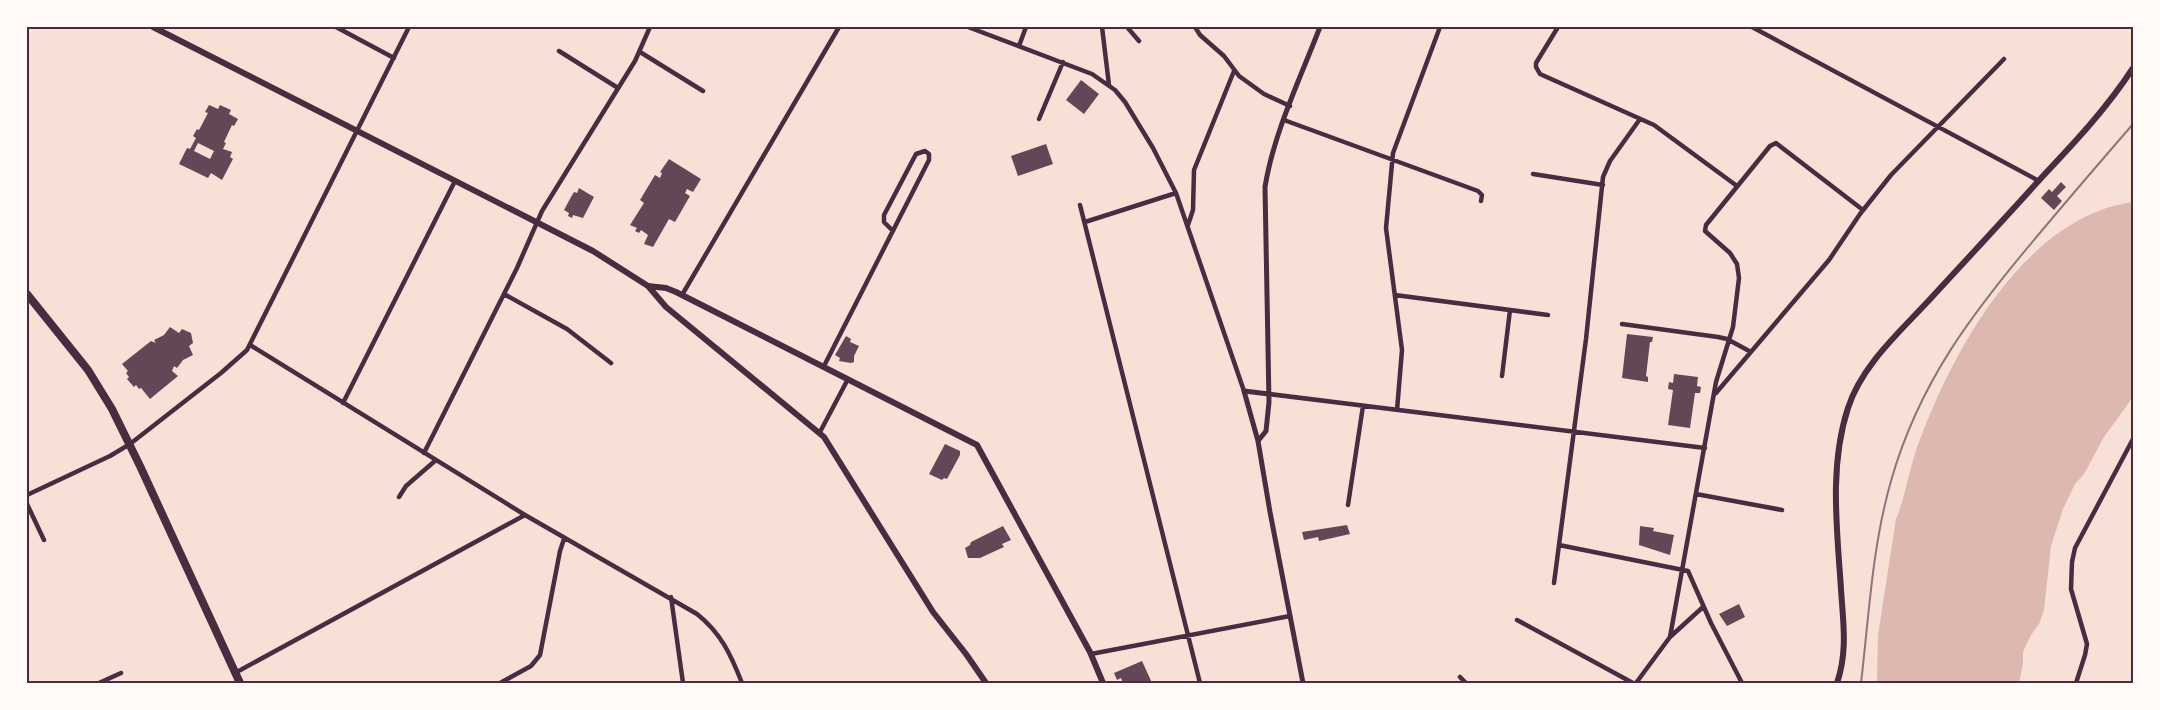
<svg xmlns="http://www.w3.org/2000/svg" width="2160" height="710" font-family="Poppins,sans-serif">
<rect width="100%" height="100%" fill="#f7e1d7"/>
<path fill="#dcb8b0" d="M2133 202V397L2104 437 2084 474 2075 484 2063 509 2051 546 2044 610 2039 624 2031 635 2023 652V664L2019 683H1877L1878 635 1896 519C1906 495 1909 469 1918 445 1952 352 2024 217 2133 202Z"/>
<path fill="#644757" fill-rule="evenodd" d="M1081 80 1099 94 1084 114 1066 100Z
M209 105 218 109 220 105 231 110 229 114 238 119 234 126 232 125 224 142 226 143 223 149 232 152 230 157 233 159 222 180 211 173 208 178 179 164 187 148 190 149 196 138 193 136 197 129 199 130 208 113 205 112ZM198 143 214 151 210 159 194 151Z
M1046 144 1053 164 1018 176 1011 156Z
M669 159 701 179 693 192 687 189 685 193 690 196 675 222 669 219 653 247 644 244 648 235 641 230 639 233 635 231 637 228 630 225 644 203 640 200 655 175 660 178 662 173 660 172Z
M2061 182 2066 187 2057 196 2062 201 2054 210 2041 198 2049 189 2052 192Z
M579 188 594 197 583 218 573 215 572 218 568 216 569 213 564 210 571 197 574 192 577 193Z
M170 327 179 333 182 329 191 333 193 343 189 346 193 355 183 360 177 368 174 366 172 371 178 376 150 399 141 388 139 389 136 385 134 387 127 379 129 377 126 373 128 371 122 364 151 341 156 343 154 340 164 335Z
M1627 334 1653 337 1652 342H1650L1646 376 1648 377V382L1622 378Z
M846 336 851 339 850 342 859 346 854 356V362L851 363 839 361 840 358 835 355Z
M1674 374 1698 377 1697 386 1701 387 1700 393H1695L1690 428 1668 425 1673 390 1668 389 1669 382 1673 383Z
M945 444 960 451V455L947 479 944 478 942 480 929 474Z
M1347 525 1350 534 1319 541 1318 537 1304 540 1302 532Z
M1003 526 1011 540 1002 544 1004 547 980 558H968L965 548 970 545 971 542Z
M1640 526 1654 528 1653 531 1674 535 1670 555 1639 545Z
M1739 604 1745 617 1727 626 1719 614Z
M1142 661 1152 683H1123L1121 678 1117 680 1114 673Z"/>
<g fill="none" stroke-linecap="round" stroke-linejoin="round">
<path stroke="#4a2c40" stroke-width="4.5" d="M336 27 394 58
M968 27 1092 74 1115 90 1125 102 1153 148 1176 193 1244 391
M1102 27 1109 85
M1127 27 1139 41
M1195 27 1200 35 1224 56 1239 76 1264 94 1290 106
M1558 27 1536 63V67L1540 74 1654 125 1737 186
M1752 27 2039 181
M1019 46 1026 27
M559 51 618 88
M640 52 703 91
M1039 119 1063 62
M1284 120 1478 191 1482 195 1481 201
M1533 174 1603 185
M1080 205 1200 683
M1085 222 1176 193
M1188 225 1193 210 1194 170 1234 71
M504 294 567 329 611 363
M682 295 839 27
M1395 295 1548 315
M1622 324 1718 337 1727 339 1751 352
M250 345 525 515 697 614C721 633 731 655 742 683
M824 366 929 160V154L925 151 916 154 884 215V222L893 231
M1502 376 1510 310
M1716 393 1829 260 1860 214 1891 175 2004 59
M1269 394 1705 448
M343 403 455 181
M1397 410 1402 350 1386 228 1393 153 1440 27
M820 432 848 379
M424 453 517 268 542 211 635 61 650 27
M1696 494 1782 510
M27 495 110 456 130 444 221 373 247 350 409 27
M399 497 406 486 436 460
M27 504 44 540
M1348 505 1363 406
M1559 545 1688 571 1711 623 1742 683
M1554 583 1586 339 1603 177 1610 161 1640 119
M671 597 683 683
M1517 620 1633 683
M1670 637 1703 607
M1091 654 1290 616
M235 673 525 515
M1460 677 1466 683
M99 683 121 673
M500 683 531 666 540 655 560 551 564 539
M1636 683 1670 637 1716 382 1733 327 1739 278 1737 264 1730 253 1705 231 1706 225 1770 146 1776 143 1863 210
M2076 683 2085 655 2087 644 2071 589 2072 562 2075 548 2133 439"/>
<path stroke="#4a2c40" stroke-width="5" d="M1269 394 1244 391 1258 441 1270 512 1303 683
M1258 441 1266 431 1269 402 1265 187C1274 132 1300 79 1320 27"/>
<path stroke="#4a2c40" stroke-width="6" d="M153 27 593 251 648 286 666 288 676 292 977 445 1090 652 1103 683
M648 286 666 307 824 437 933 612 966 654 986 683
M1837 683C1848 651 1843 622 1841 589 1837 529 1829 466 1848 408 1862 364 1902 330 1932 297 1969 257 2006 217 2043 176 2075 142 2107 108 2133 68"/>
<path stroke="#4a2c40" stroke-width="8" d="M27 294 88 370 112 409 140 466 240 683"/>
<path stroke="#8f747c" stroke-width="2" d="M1861 683C1869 616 1872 547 1891 481 1919 382 1973 312 2039 234 2070 197 2101 161 2133 124"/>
</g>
<rect width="2160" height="710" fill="none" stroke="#fffaf5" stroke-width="57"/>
<rect x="28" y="28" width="2104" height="654" fill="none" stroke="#4a2c40" stroke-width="2"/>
</svg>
